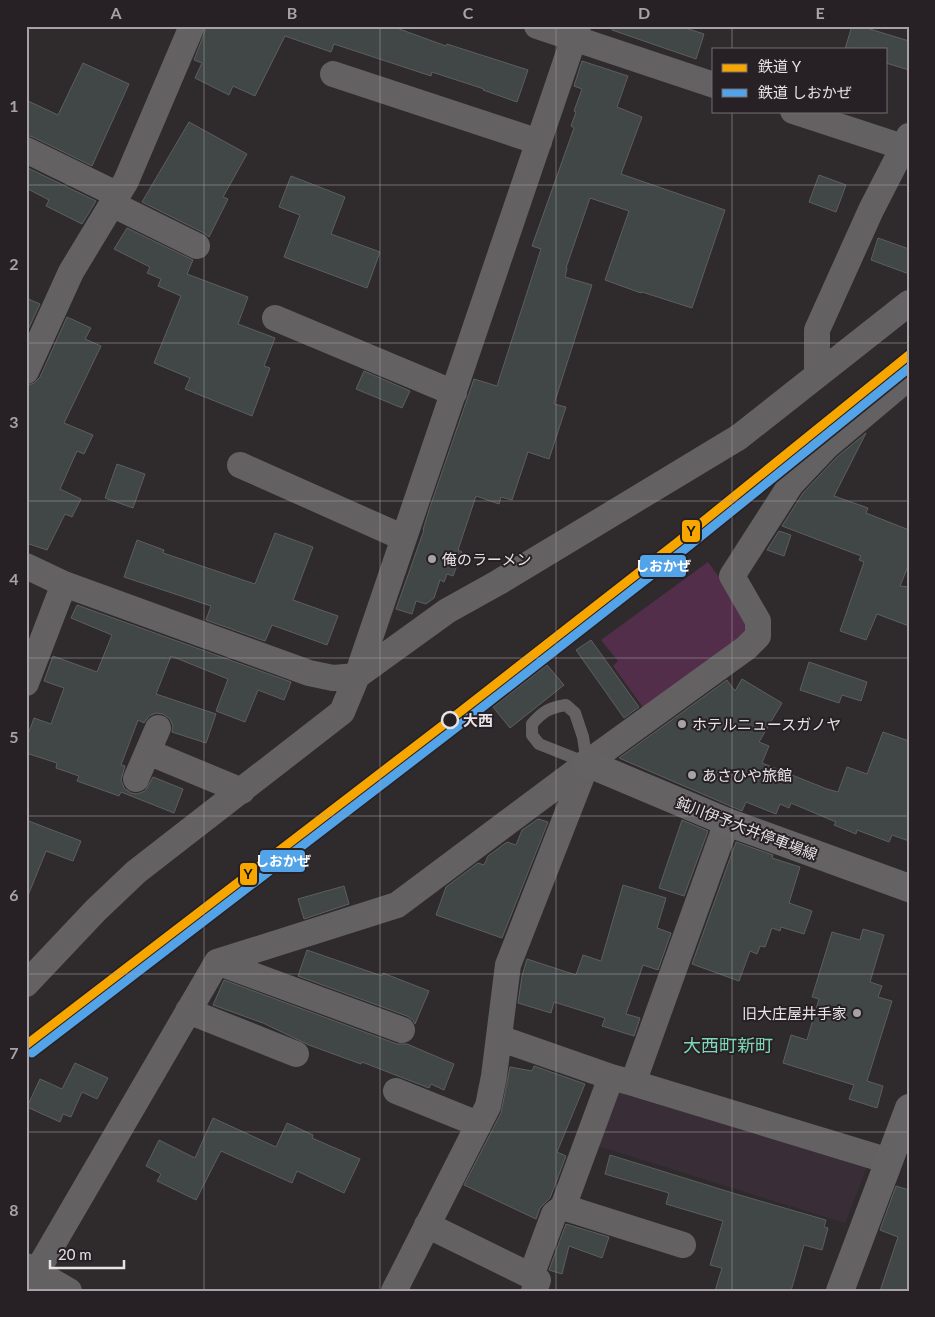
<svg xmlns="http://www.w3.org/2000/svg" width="935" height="1317" font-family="Lato,'Noto Sans JP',sans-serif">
<rect width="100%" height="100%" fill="#2f2b2d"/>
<path fill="#392e37" d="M617 1086 867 1167 845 1223 598 1146Z"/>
<path fill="#532e4a" d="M708 562 749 618 753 629 645 710 613 666 618 661 601 640Z"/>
<path fill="#404746" stroke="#5e5e5e" d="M207 26H391L446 46 447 44 528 70 517 102 483 90 484 89 432 72 431 76 334 44 331 52 285 36 255 96 233 86 229 95 195 78 202 63 194 60Z
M613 26H679L704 34 696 59 612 30Z
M852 26H860L909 41V70L886 63V49H845Z
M582 61 628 76 617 107 642 117 621 174 725 210 692 308 642 292 641 293 605 280 629 211 590 198 566 268H567L565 277 592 285 554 404 566 407 549 459 528 452 512 500 501 497 499 504 476 496 458 550 462 552 453 576 447 574 444 582 440 580 434 598 426 604 416 601 412 614 396 609 424 530H423L429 510 474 379 497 386 541 249 532 246 574 128 571 126 576 112 574 111 582 89 574 86Z
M83 63 129 84 92 166 33 137 26 135V100L58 115Z
M189 122 247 154 223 197 228 199 209 237 204 233 142 202Z
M26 167 96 201 82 224 46 206 49 200 26 188Z
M819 175 846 185 836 212 809 202Z
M291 176 345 197 331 234 380 252 367 288 284 257 300 215 279 207Z
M127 228 193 260 187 274 248 297 238 324 275 338 264 366 270 368 252 416 185 389 190 378 154 363 181 296 158 286 161 279 147 273 150 267 114 249Z
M878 238 909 249V274L871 260Z
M26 298 40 304 26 334Z
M67 317 91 328 85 339 101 346 64 423 93 435 84 454 77 451 60 489 81 499 72 517 65 514 47 550 26 543V386L34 383 40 377Z
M364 371 410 391 402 408 356 389Z
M866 433 834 496 868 508 866 513 909 530V564L900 586 909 587V626L877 614 866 640 840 631 864 562 859 560 861 556 782 526 803 493 837 457Z
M117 464 145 474 133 508 105 498Z
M779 531 791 535 784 556 767 550Z
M275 533 313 547 293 600 338 616 327 645 272 625 265 641 206 620 211 606 124 577 137 540 164 550 163 553 255 584Z
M77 605 291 682 284 700 258 690 245 722 216 711 228 679 171 656 156 694 216 714 206 743 172 732 173 726 170 719 163 714 156 713 149 716 144 723 138 720 121 765 125 766 121 780 124 788 131 793 137 794 145 791 153 777 183 789 174 813 121 792 119 796 77 781 79 776 56 768 57 763 26 753V740L34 718 51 724 64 688 44 681 53 656 97 672 112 635 71 618Z
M591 640 639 707 624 718 576 650Z
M809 662 867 682 861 701 842 695 839 703 800 690Z
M547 665 564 685 510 728 493 707Z
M742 679 782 703 759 742 769 746 762 763 827 789 838 792 847 767 867 774 883 732 909 741V841L892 835 889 842 857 830 856 834 834 825 836 822 791 803 789 808 780 804 776 814 746 802 742 811 619 758 727 680 735 691Z
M538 819 548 822 502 938 436 915 446 887 478 863 484 865 488 856 507 842 516 845 522 830Z
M26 820 81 841 73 861 46 851 27 898Z
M682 820 708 831 684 896 659 888Z
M736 842 773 855 772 858 800 867 789 903 812 911 804 934 781 927 780 931 772 928 765 947 760 946 757 954 750 951 739 981 692 964Z
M623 885 666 898 657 928 671 933 658 970 643 965 626 1014 640 1018 634 1036 602 1026 605 1018 554 1002 551 1013 518 1003 522 976 527 959 576 975 583 955 601 961Z
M344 886 349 904 304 919 298 899Z
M863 929 884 935 870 982 882 986 878 997 892 1001 867 1081 883 1086 877 1108 849 1099 854 1085 783 1063 791 1035 807 1040 819 999 812 997 832 932 860 940Z
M307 950 382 976 383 973 429 991 415 1024 413 1020 407 1016 298 976Z
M224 980 397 1044H407L454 1064 444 1090 431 1084 429 1088 362 1062 361 1064 309 1045 263 1023 213 1005Z
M75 1063 108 1078 97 1099 82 1092 71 1117 63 1114 60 1122 27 1107 40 1079 62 1089Z
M534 1066 585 1084 557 1152 566 1156 550 1198 540 1208 536 1219 464 1185 501 1113 510 1067 532 1071Z
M213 1118 276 1147 287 1123 313 1135 312 1138 360 1159 344 1193 297 1171 292 1183 221 1151 196 1200 157 1181 161 1174 146 1166 159 1140 195 1158Z
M610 1155 736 1194 826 1220 824 1227 828 1228 822 1250 804 1245 791 1291H715L722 1268 710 1265 723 1221 666 1204 669 1193 605 1174Z
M896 1186 909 1190V1291H880L898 1237 880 1230Z
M566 1224 609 1237 602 1258 569 1246 562 1274 549 1270Z"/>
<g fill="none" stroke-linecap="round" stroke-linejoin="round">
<path stroke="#636162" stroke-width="12" d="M566 705 575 713 583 737 587 763 539 744 532 735V724C543 711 549 708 566 705Z"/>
<path stroke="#636162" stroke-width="26" d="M537 26 714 85
M333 74 539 142
M793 111 909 149
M26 150 118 195
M112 204 197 246
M275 318 454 393
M26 371 71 272 126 181 192 26
M817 375V330L871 210 909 136
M240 465 404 538
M26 566 64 584 309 673 333 678 357 676 447 611 499 582 739 437 909 303
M26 683 64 584
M148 752 242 791
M136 779 158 728
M217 962 402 1030
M26 984 96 910 136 872 342 712 357 676 578 26
M188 1011 296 1054
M499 1038 611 1077 633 1083 889 1161
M633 1083 727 822
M396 1091 478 1124
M563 1207 683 1245
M427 1225 531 1276
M26 1266 69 1291
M26 1290 217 962 397 905 587 763 746 648 758 636V621L732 576 791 484 827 446 909 377
M394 1291 488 1106 494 1076 508 965 587 763
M534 1291 538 1280 531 1276 554 1214 563 1207 611 1077"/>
<path stroke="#656264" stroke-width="28" d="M587 763 727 822 909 888
M840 1291 909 1108"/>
<g stroke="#272025" stroke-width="12">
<path id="rail-1" d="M26 1045 451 719 679 541 909 355"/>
</g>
<g stroke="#272025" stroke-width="12">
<path id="rail-2" d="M32 1053 457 727 685 549 909 368"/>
</g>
<use href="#rail-1" stroke="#f7a600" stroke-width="9"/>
<use href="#rail-2" stroke="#53a3e8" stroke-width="9"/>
</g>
<path fill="none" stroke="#a7a2a5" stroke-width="1" stroke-opacity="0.55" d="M204 26V1291M380 26V1291M556 26V1291M732 26V49M732 111V1291M26 185H909M26 343H909M26 501H909M26 658H909M26 816H909M26 974H909M26 1132H909"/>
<g fill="#a7a2a5" stroke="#272025" stroke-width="2">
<circle cx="432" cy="559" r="5"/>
<circle cx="682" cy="724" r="5"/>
<circle cx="692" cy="775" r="5"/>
<circle cx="857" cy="1013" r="5"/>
</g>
<circle fill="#272025" stroke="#e7e2e5" stroke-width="2.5" cx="450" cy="720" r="8"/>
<g text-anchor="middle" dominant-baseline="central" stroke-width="4" stroke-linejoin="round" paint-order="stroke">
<g font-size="15" fill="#e7e2e5" stroke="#272025" text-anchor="start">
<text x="442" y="559">俺のラーメン</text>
<text x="692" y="724">ホテルニュースガノヤ</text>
<text x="702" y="775">あさひや旅館</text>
<text x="847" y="1013" text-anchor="end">旧大庄屋井手家</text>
</g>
<g font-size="15" font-weight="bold" fill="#e7e2e5" stroke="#272025" text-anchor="start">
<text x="463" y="720">大西</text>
</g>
<g font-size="15" fill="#e7e2e5" stroke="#272025">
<text transform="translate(747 828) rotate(21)">鈍川伊予大井停車場線</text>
</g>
<g font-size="18" fill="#7dd8b7" stroke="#272025">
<text x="728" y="1045">大西町新町</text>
</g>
</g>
<g stroke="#272025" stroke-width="2">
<rect x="681" y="519" width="20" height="24" rx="5" fill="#f7a600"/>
<rect x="639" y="554" width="48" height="24" rx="5" fill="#53a3e8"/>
<rect x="259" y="849" width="47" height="24" rx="5" fill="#53a3e8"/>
<rect x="239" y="862" width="19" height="24" rx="5" fill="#f7a600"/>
</g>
<g font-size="14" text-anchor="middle" font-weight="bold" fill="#fff">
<text x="663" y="571">しおかぜ</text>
<text x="283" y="866">しおかぜ</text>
</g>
<g font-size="14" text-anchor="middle" font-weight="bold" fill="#111">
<text x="691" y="536">Y</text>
<text x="248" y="879">Y</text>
</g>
<rect width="935" height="1317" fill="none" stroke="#272025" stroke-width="55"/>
<rect x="712" y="48" width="175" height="65" fill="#272025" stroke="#746e72"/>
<rect x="722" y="64" width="25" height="8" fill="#f7a600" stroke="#746e72"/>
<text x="758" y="72" font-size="15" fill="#e7e2e5">鉄道 Y</text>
<rect x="722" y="89" width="25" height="8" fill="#53a3e8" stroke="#746e72"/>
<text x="758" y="98" font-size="15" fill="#e7e2e5">鉄道 しおかぜ</text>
<path d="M50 1260v8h74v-8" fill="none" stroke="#e7e2e5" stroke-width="2.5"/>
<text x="58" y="1260" font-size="15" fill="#e7e2e5" stroke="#272025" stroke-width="4" paint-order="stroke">20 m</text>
<rect x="28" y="28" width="880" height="1262" fill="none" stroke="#a7a2a5" stroke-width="2"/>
<g font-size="16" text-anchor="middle" font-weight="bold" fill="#a7a2a5">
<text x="116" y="19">A</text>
<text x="292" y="19">B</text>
<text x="468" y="19">C</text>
<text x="644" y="19">D</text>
<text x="820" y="19">E</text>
<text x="14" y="112">1</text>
<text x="14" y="270">2</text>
<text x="14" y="428">3</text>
<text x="14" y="585">4</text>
<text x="14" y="743">5</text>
<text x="14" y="901">6</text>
<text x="14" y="1059">7</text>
<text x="14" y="1216">8</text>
</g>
</svg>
